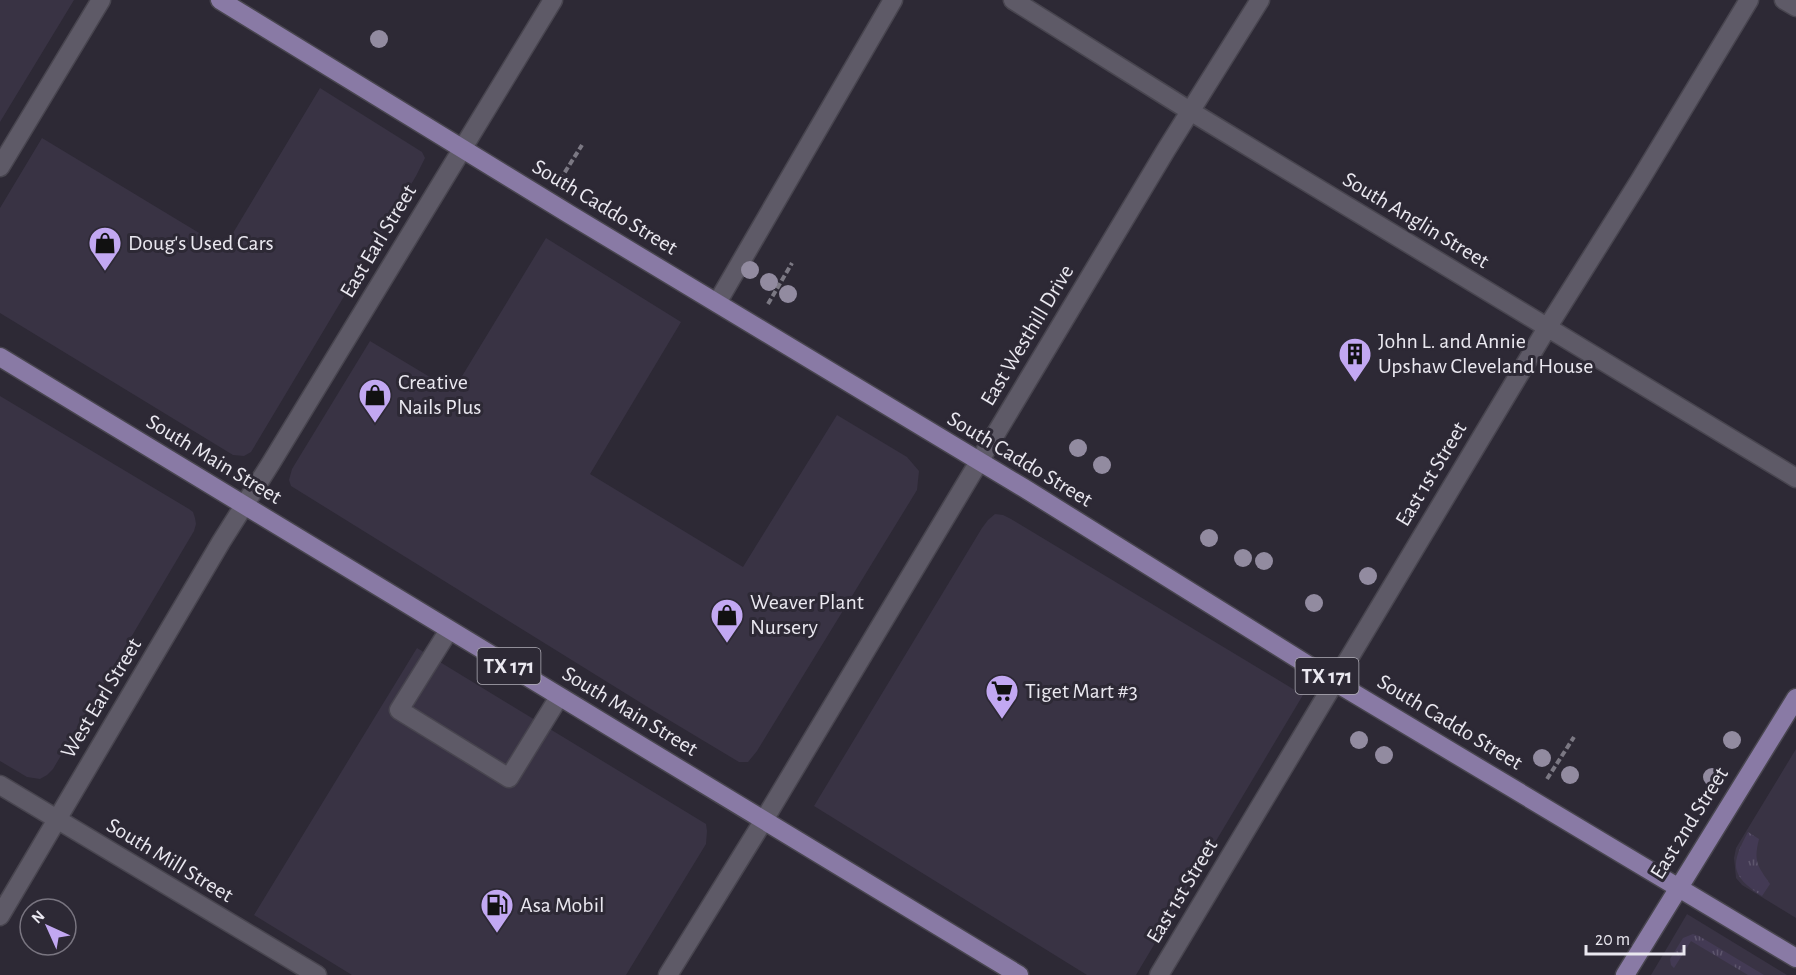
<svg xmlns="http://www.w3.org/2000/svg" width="1796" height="975" font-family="'Alegreya Sans',sans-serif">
<defs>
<pattern id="grass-tufts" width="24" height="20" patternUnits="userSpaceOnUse" patternTransform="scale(1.5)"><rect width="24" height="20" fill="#433a54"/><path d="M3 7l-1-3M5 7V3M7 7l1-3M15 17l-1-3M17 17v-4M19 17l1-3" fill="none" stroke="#5e566d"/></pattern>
</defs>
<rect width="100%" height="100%" fill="#2d2935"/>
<path fill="#393344" d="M0 0H74L0 122Z
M320 88 422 152 425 158 416 176 251 452 244 456 233 455 0 313V208L42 138 224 248Z
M546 238 681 322 590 474 743 567 837 415 907 457 919 471 917 490 757 751 748 762H739L654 711 291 486 289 480 292 469 370 341 453 391Z
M0 396 189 509 193 512 195 518 196 524 194 531 53 769 47 775 40 779 27 777 0 761Z
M995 514 1003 515 1011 519 1303 695 1136 975H1087L814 806 982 528 988 520Z
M417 648 706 824 707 831 706 844 626 975H352L254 915Z
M1796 749V918L1742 885 1736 878 1734 858 1736 848Z
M1687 914 1787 975H1651Z"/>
<path fill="url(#grass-tufts)" d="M1748 832 1759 839C1753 862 1758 866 1770 884L1762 896C1729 875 1731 864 1748 832Z
M1693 934 1699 936 1764 975H1748L1691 941 1674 968 1671 965 1670 959 1683 938Z"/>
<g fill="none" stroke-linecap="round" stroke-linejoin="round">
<g stroke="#48454f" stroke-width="21">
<path id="minor" d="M1013 0 1190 111 1796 478
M1784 0 1796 7
M0 167 101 0
M717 303 893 0
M449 630 399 710 509 778 559 697
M0 785 317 975
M0 916 221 542 271 463 553 0
M668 975 764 820 1166 150 1260 0
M1159 975 1547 328 1640 180 1749 0"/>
</g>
<g stroke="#48454f" stroke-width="21">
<path id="major" d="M220 0 569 214 1024 488 1335 682 1796 958
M0 357 1019 975
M1625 975 1796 698"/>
</g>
<path stroke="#7b7883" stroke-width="4" stroke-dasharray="6 3" stroke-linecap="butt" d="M560 180 582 145
M768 304 792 263
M1547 779 1574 737"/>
<use href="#minor" stroke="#5e5a67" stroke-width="18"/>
<use href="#major" stroke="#897aa5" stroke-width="18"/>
</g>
<g fill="#928ba0">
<circle cx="379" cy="39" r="9"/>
<circle cx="750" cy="270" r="9"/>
<circle cx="769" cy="282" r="9"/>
<circle cx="788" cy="294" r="9"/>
<circle cx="1078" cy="448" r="9"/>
<circle cx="1102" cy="465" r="9"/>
<circle cx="1209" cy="538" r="9"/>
<circle cx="1243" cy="558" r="9"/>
<circle cx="1264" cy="561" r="9"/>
<circle cx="1368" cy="576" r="9"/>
<circle cx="1314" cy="603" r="9"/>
<circle cx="1359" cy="740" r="9"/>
<circle cx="1732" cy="740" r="9"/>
<circle cx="1384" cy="755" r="9"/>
<circle cx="1542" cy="758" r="9"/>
<circle cx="1570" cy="775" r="9"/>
<circle cx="1712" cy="777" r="9"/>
</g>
<defs>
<g id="shop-pin" transform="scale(1.725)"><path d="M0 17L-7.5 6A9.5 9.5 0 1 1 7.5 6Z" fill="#c2a8f2" stroke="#2d2935"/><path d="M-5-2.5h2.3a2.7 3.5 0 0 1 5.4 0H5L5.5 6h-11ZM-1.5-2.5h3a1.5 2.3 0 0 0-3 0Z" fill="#111"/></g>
<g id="building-pin" transform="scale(1.725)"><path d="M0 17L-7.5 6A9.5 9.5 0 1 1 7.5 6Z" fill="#c2a8f2" stroke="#2d2935"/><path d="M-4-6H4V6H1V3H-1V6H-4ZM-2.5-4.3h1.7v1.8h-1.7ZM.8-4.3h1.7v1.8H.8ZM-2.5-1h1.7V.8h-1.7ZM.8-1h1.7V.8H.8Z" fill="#111"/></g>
<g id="supermarket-pin" transform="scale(1.725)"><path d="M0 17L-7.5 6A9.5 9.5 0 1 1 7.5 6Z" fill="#c2a8f2" stroke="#2d2935"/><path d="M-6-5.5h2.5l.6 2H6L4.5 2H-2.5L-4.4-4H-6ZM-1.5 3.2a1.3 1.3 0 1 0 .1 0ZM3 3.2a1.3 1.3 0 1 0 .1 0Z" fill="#111"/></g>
<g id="fuel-pin" transform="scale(1.725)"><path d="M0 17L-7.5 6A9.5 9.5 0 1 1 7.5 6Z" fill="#c2a8f2" stroke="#2d2935"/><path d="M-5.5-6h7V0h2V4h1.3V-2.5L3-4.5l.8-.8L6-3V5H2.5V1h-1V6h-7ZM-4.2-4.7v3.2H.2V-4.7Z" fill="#111"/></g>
</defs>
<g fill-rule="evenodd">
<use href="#shop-pin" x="105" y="243"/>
<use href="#building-pin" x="1355" y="354"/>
<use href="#shop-pin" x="375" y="395"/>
<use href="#shop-pin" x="727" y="615"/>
<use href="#supermarket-pin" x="1002" y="691"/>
<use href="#fuel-pin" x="497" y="905"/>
</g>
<g text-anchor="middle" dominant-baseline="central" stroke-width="6" stroke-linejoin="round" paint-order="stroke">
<g fill="#2d2935" stroke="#b1afb8" stroke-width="1.5">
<rect x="477.5" y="648" width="63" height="36" rx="4.5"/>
<rect x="1295.5" y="658" width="63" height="36" rx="4.5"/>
</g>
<g font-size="21" font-weight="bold" fill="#eae8f0">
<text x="509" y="666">TX 171</text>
<text x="1327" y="676">TX 171</text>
</g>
<g font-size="22" fill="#eae8f0" stroke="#2d2935">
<text transform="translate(605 207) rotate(31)">South Caddo Street</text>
<text transform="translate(1416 220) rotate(31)">South Anglin Street</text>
<text transform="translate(378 241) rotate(-59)">East Earl Street</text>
<text transform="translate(1027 335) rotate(-59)">East Westhill Drive</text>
<text transform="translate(214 459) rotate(31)">South Main Street</text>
<text transform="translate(1020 459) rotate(31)">South Caddo Street</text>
<text transform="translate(1431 474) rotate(-59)">East 1st Street</text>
<text transform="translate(101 698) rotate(-59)">West Earl Street</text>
<text transform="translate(630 711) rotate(31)">South Main Street</text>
<text transform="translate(1450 722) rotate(31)">South Caddo Street</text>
<text transform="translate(1689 823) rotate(-58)">East 2nd Street</text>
<text transform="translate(170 860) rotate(31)">South Mill Street</text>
<text transform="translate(1182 891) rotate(-59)">East 1st Street</text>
</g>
<g font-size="22" fill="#eae8f0" stroke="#2d2935" text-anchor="start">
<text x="128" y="243">Doug's Used Cars</text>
<text x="1378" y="341">John L. and Annie<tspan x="1378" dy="25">Upshaw Cleveland House</tspan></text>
<text x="398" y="382">Creative<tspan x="398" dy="25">Nails Plus</tspan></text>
<text x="750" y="602">Weaver Plant<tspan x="750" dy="25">Nursery</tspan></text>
<text x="1025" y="691">Tiget Mart #3</text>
<text x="520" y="905">Asa Mobil</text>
</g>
</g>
<g transform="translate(48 927) rotate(315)"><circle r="28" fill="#2d2935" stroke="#797580" stroke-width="1.5"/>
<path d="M0-4.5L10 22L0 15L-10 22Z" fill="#c2a8f2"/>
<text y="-9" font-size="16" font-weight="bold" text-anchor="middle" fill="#eae8f0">N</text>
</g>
<path d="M1586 945v9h98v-9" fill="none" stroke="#eae8f0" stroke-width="3"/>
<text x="1595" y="945" font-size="18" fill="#eae8f0" stroke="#2d2935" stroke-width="4.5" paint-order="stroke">20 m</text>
</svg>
